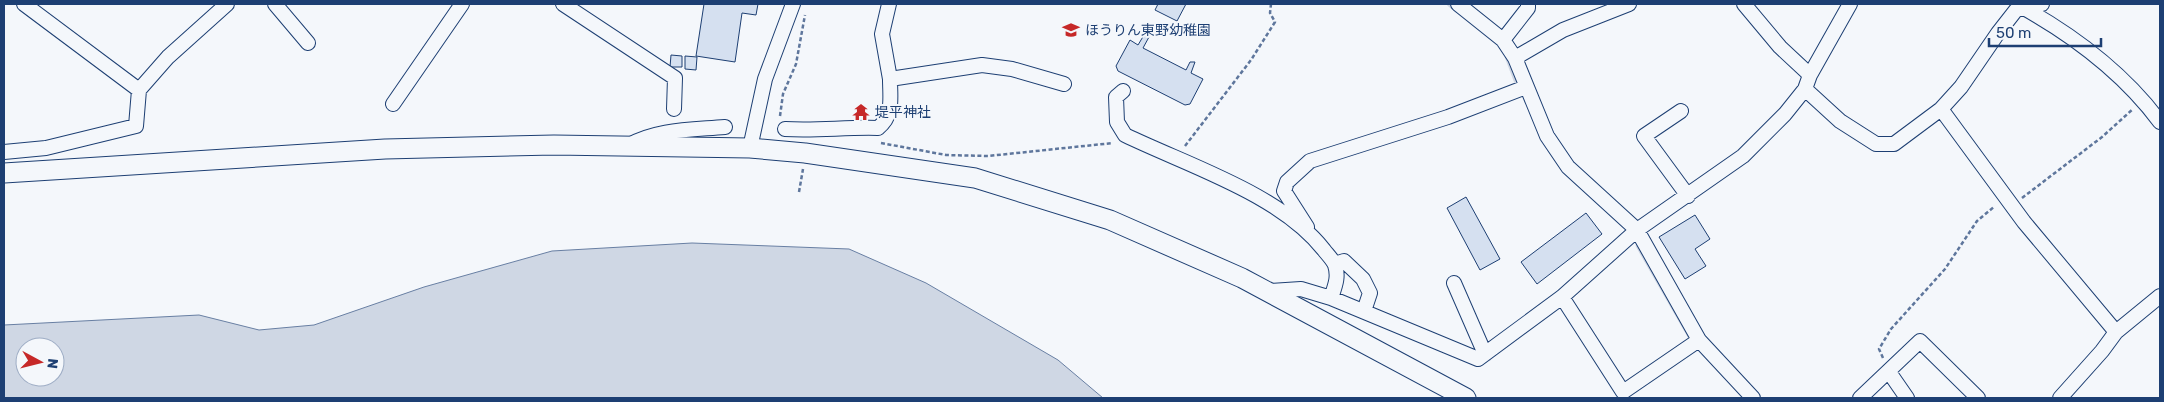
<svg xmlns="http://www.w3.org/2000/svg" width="2164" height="402" font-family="Rubik,'Noto Sans JP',sans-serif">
<rect width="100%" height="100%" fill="#f4f7fb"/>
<path fill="#cfd7e4" stroke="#687fa3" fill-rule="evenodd" d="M692 243 849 249 926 283 1058 360 1103 398H4V325L199 315 259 330 314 325 424 287 552 251ZM25 347H55V377H25Z"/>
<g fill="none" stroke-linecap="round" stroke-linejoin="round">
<path stroke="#cfd7e4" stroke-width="4.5" d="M1449 4 1456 10
M1507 57 1516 81
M1638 246 1690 337"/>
</g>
<path fill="#d5e0f0" stroke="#1d3f73" d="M704 4H758L756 15 742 13 735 62 696 56Z
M1158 4H1186L1177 21 1155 10Z
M1144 35 1149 37 1143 48 1186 70 1190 62H1195L1191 73 1203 79 1190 104 1185 105 1118 71 1116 66 1130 40 1138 45Z
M671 55 682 56V67H670Z
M685 56 697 57 696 70 685 69Z
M1466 197 1500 259 1480 270 1447 208Z
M1586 213 1602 234 1537 284 1521 262Z
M1695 215 1710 239 1695 249 1706 266 1685 279 1659 237Z"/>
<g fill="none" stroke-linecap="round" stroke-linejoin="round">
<g stroke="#1d3f73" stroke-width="16">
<path id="street" d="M24 4 139 90
M275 4 308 43
M563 4 675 78 674 109
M889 4 882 34 890 79 982 65 1012 69 1064 84
M1458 4 1503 40 1515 58 1547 136 1568 167 1637 230 1699 340 1753 398
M1744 4 1780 47 1810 75
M2022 7C2074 36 2125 75 2160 122
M1503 40 1528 8V4
M1515 58 1563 30 1629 4
M1805 89 1840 121 1876 144H1894L1941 109 1961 87 1998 33 2016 10 2042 4
M1123 91 1116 97 1117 122 1125 135C1189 166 1280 194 1324 250 1327 254 1333 260 1335 265 1339 277 1335 286 1331 298
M393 104 462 4
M1941 109 2024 222 2116 332
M1681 111 1644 136 1688 196
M785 129C816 131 846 127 878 128 894 115 890 99 890 79
M627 146C657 129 691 130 725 127
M750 148 765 79 793 4
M4 152 46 148 136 126 139 90 168 57 227 4
M1307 227 1284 191 1287 182 1310 161 1448 117 1526 87
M1335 264 1344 261 1363 279 1370 293 1364 311
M1454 283 1485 354
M1269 291 1301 289 1331 298 1478 359 1562 297 1637 230 1743 156 1785 114 1805 89 1810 75 1850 4
M1562 297 1623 392 1699 340
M1889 372 1907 398
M1860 398 1920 341 1978 398
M2060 398 2102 351 2116 332 2160 296"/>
</g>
<g stroke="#1d3f73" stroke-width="21">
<path id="secondary" d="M4 173 385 149 554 145 750 148 805 153 975 178 1110 220 1242 278 1466 398"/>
</g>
<path stroke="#5e769c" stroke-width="2.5" stroke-dasharray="4 2.5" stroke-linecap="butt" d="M780 116 783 94 796 64 805 15
M881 143 946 155 988 156 1113 143
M1185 146 1251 60 1275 22 1270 13 1271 4
M799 192 803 169
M2022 198 2102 137 2133 109
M1883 358 1879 349 1891 329 1945 269 1977 221 1995 206"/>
<use href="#street" stroke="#f4f7fb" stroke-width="14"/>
<use href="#secondary" stroke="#f4f7fb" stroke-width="19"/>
</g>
<defs>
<g id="school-bare" transform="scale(1.35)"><path d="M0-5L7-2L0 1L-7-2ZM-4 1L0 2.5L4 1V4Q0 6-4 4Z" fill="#c62828" stroke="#f4f7fb" stroke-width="2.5" paint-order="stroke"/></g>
<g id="temple-bare" transform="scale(1.35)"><path d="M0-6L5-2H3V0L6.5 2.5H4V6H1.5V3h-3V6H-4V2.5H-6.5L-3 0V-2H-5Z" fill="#c62828" stroke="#f4f7fb" stroke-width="2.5" paint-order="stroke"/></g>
</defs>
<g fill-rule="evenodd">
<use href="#school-bare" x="1071" y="30"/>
<use href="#temple-bare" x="861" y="112"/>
</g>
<g text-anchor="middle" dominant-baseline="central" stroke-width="4" stroke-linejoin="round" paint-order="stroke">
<g font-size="14" fill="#1d3f73" stroke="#f4f7fb" text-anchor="start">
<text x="1085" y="30">ほうりん東野幼稚園</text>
<text x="875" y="112">堤平神社</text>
</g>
</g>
<rect width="2164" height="402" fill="none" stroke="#1d3f73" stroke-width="10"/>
<g transform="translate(40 362) rotate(97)"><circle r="24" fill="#f4f7fb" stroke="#9eadc5"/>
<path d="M0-4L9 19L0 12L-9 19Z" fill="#c62828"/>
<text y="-8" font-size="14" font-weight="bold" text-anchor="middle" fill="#1d3f73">N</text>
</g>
<path d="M1989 38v8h112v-8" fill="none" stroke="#1d3f73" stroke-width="2.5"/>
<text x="1996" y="38" font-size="15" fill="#1d3f73" stroke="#f4f7fb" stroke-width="4" paint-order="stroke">50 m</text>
</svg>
